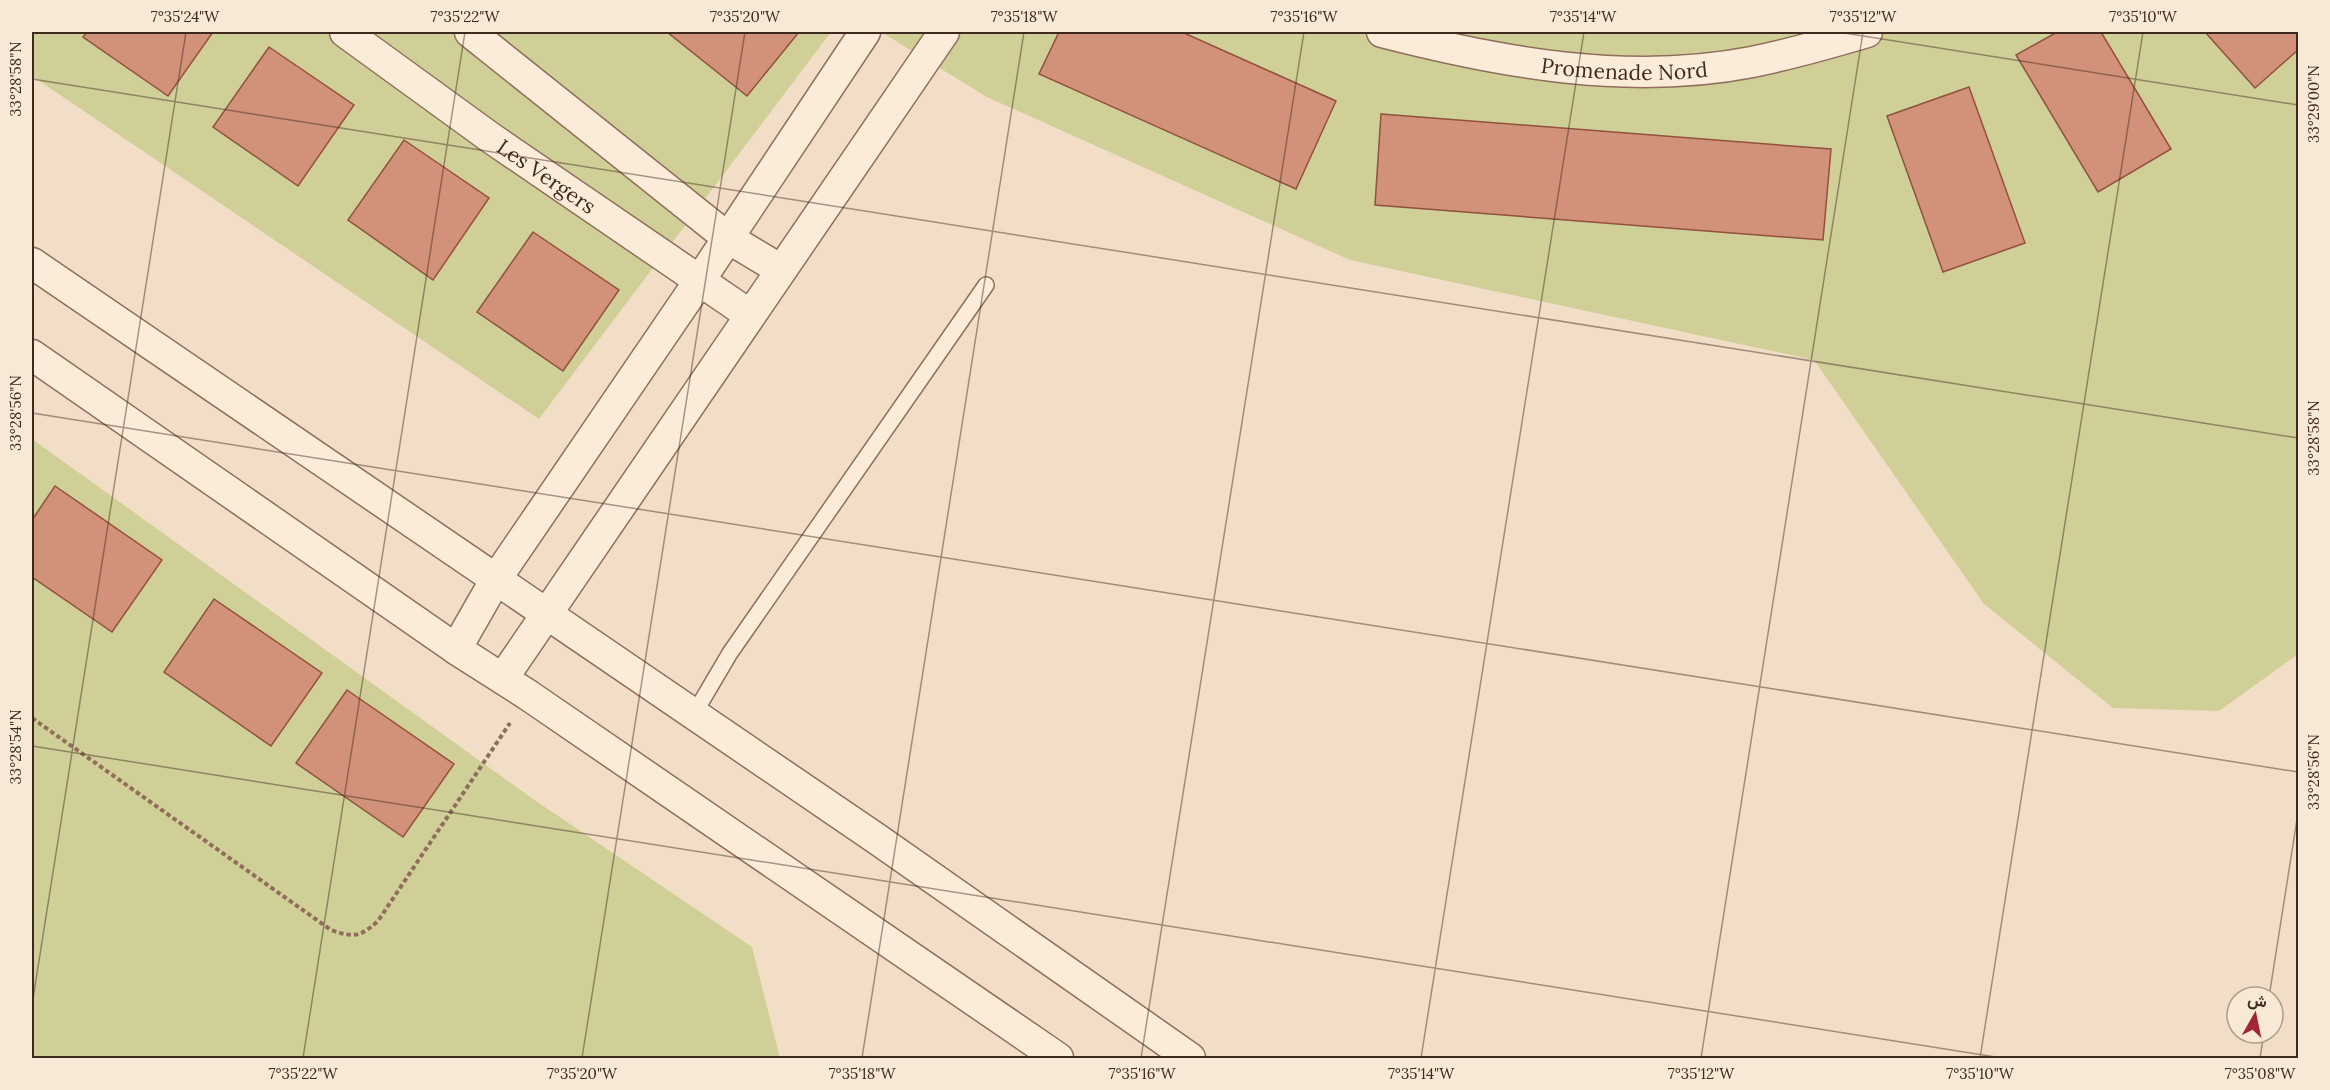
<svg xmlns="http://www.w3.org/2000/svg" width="2330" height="1090" font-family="Lora,Vazirmatn,serif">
<rect width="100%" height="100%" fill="#f2dec6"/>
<path fill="#d1cf98" d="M32 32H831L539 419 32 76Z
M881 32H2298V654L2219 711 2113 708 1984 604 1814 360 1350 260 987 97Z
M32 439 533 799 752 947 780 1058H32Z"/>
<path fill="#d29179" stroke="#90523e" stroke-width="1.5" d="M87 32H213L168 96 83 37Z
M667 32H799L747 96Z
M1059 32H1182L1336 101 1296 189 1039 74Z
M2057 32H2101L2171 149 2098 192 2016 55Z
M2205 32H2298V50L2255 88Z
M269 47 354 105 298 186 213 127Z
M1969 87 2025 243 1943 272 1887 116Z
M1381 114 1831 149 1823 240 1375 205Z
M404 140 489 198 433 280 348 220Z
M533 232 619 290 563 371 477 312Z
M55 486 162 560 112 632 32 577V520Z
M214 599 322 673 271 746 164 672Z
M347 690 454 764 403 837 296 763Z"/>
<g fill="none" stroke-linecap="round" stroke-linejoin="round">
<g stroke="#8f6e5a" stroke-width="18">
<path id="service" d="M694 714 730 653 986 285"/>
</g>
<g stroke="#8f6e5a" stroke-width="33">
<g id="minor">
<path id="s1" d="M345 32 491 138 750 315"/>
<path d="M470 32 728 238 781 270"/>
<path id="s2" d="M1382 32C1502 63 1629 86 1752 62 1791 54 1830 43 1867 32"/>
<path d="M32 263 877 839 1190 1058"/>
<path d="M32 355 456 649 528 695 1058 1058"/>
<path d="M456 649 496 579 700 280 865 32"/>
<path d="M503 678 944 32"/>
</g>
</g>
<path stroke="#8f6e5a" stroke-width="4" stroke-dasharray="4.5 3" stroke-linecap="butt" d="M32 718 331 930C354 938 360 937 378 921L510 723"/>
<use href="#service" stroke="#fbecda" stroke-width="15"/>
<use href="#minor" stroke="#fbecda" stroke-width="30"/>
</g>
<path fill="none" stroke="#3e291f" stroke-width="1.5" stroke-opacity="0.45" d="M1838 32 2298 105M32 79 2298 438M32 413 2298 772M32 746 2002 1058M2269 997 2298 813M32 1005 186 32M303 1058 465 32M582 1058 745 32M862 1058 1024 32M1141 1058 1304 32M1421 1058 1584 32M1701 1058 1863 32M1980 1058 2143 32M2260 1058 2264 1033"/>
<g text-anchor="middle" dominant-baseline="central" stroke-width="5" stroke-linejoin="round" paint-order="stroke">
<g font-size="21" fill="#3e291f" stroke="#f8e9d6">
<text stroke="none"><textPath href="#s2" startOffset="246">Promenade Nord</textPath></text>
<text stroke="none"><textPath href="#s1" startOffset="248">Les Vergers</textPath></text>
</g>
</g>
<rect width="2330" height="1090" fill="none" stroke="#f8e9d6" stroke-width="66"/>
<g transform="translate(2255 1015) rotate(9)"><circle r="28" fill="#f8e9d6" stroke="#ae9c8d" stroke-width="1.5"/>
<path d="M0-4.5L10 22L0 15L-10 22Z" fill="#a22538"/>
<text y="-9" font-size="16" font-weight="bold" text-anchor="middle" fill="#3e291f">ش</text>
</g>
<rect x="33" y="33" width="2264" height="1024" fill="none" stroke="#3e291f" stroke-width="2"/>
<g font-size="15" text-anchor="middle" fill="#3e291f">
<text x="185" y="22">7°35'24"W</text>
<text x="465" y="22">7°35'22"W</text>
<text x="745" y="22">7°35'20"W</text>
<text x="1024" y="22">7°35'18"W</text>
<text x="1304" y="22">7°35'16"W</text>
<text x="1583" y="22">7°35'14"W</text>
<text x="1863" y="22">7°35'12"W</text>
<text x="2143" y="22">7°35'10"W</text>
<text transform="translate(16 79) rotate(-90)" y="5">33°28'58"N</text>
<text transform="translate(2314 104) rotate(-90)" y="5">33°29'00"N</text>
<text transform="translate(16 413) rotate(-90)" y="5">33°28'56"N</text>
<text transform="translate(2314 438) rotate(-90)" y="5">33°28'58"N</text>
<text transform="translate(16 747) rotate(-90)" y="5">33°28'54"N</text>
<text transform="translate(2314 772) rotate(-90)" y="5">33°28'56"N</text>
<text x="303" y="1079">7°35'22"W</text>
<text x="582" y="1079">7°35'20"W</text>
<text x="862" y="1079">7°35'18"W</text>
<text x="1142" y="1079">7°35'16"W</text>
<text x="1421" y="1079">7°35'14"W</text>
<text x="1701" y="1079">7°35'12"W</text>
<text x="1980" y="1079">7°35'10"W</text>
<text x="2260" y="1079">7°35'08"W</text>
</g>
</svg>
